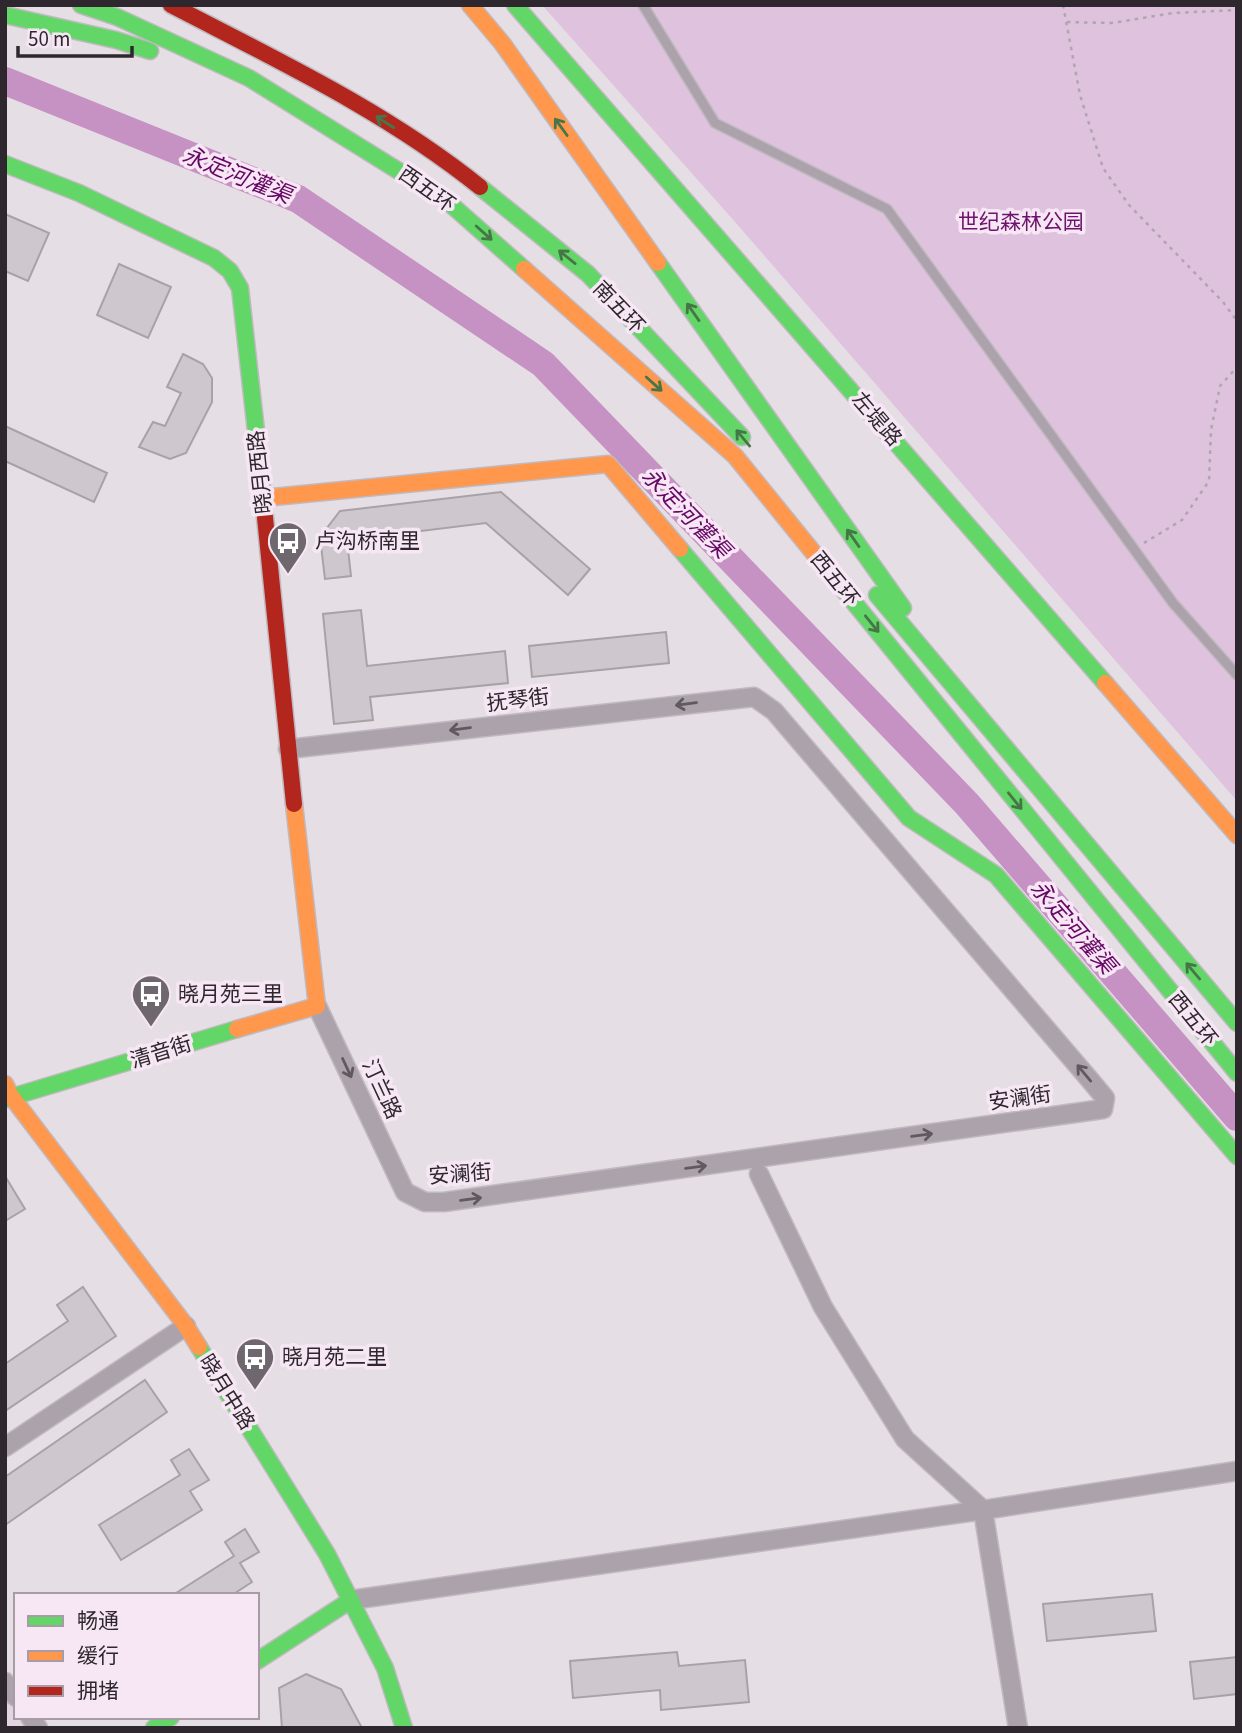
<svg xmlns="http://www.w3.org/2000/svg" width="1242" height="1733" font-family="'Source Sans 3','Noto Sans SC',sans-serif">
<rect width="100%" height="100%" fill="#e6dee5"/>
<path fill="#e3d4e2" d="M5 1692 16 1708V1717H23L30 1728H5Z"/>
<path fill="#dfc2dd" d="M542 5H1237V801L736 223Z"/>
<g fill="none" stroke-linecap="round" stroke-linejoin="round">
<path stroke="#c691c3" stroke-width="28" d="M5 81 298 199 543 364 967 804 1237 1117"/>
</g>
<path fill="#cec8ce" stroke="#a8a2a7" stroke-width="2" d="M5 214 49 233 28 281 5 271Z
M119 264 171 287 148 338 97 315Z
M183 354 203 364 212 378V402L186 453 170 459 139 447 153 422 165 426 181 393 167 387Z
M5 426 107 473 94 502 5 461Z
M501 492 590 569 568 595 486 523 347 540 351 576 325 579 320 537 340 511Z
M361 610 367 666 505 651 508 683 370 697 373 720 334 724 323 614Z
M666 632 669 663 532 677 529 646Z
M5 1176 25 1209 5 1221Z
M83 1287 116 1336 5 1411V1364L68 1321 57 1305Z
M145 1380 167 1412 5 1525V1477Z
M189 1449 209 1480 190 1491 202 1510 121 1560 99 1525 180 1475 171 1460Z
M245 1529 259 1552 240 1563 252 1582 232 1595H173L234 1556 225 1542Z
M1152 1594 1156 1631 1047 1641 1043 1604Z
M677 1652 679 1666 745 1660 749 1702 661 1710 660 1690 573 1698 570 1661Z
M1237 1657V1694L1194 1699 1190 1662Z
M306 1674 341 1689 362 1728H282L279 1688Z"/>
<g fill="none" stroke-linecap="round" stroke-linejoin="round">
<g stroke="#c0bac0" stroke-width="12">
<path id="lane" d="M643 5 715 123 887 209 1173 603 1237 675"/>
</g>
<g stroke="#c0bac0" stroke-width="21">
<path id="street" d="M288 749 754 697 774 711 1090 1080 1105 1098 1103 1109 444 1202H425L405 1192 317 1006
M759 1174 823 1307 905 1439 983 1510 1018 1728
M5 1447 186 1326
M351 1600 983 1510 1237 1471
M5 1682 16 1697
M30 1717 38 1728"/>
</g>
<g stroke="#c0bac0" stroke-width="19">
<path id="fast" d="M81 5 117 17 249 78 447 201 524 269
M515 5 1105 683
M5 15 116 40 150 51
M5 164 79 193 214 258 230 271 240 288 259 458
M480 187 588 274 742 437
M658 263 903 608
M680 549 909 818 996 875 1237 1156
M821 562 1237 1073
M877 595 1237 1023
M5 1099 237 1029
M199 1347 327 1554 385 1668 404 1728
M257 1661 351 1600
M154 1728 171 1717"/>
</g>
<g stroke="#c0bac0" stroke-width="19">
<path id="slow" d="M470 5 502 43 658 263
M524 269 735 456 821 562
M263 498 608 464 680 549
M1105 683 1237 835
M237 1029 317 1006 294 804
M5 1084 11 1096 186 1326 199 1347"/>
</g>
<g stroke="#c0bac0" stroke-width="19">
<path id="jam" d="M171 5C277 60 387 112 480 187
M259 458 294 804"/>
</g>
<path stroke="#afa7ae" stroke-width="2.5" stroke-dasharray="3.5 5" stroke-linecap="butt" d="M1063 5 1080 95 1103 168 1129 205 1223 302 1237 321
M1067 22 1112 23 1173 13 1237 10
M1144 543 1182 520 1209 481 1211 430 1220 386 1237 367"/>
<use href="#lane" stroke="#aca2ab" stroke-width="9"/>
<use href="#street" stroke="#aca2ab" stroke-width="18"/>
<use href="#fast" stroke="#63d668" stroke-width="16"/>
<use href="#slow" stroke="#ff974d" stroke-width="16"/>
<use href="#jam" stroke="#b3261e" stroke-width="16"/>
</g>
<defs><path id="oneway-shaft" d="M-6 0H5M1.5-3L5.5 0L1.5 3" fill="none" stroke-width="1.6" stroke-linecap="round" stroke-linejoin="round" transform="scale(1.75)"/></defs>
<g stroke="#467648">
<use href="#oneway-shaft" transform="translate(385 122) rotate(-147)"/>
<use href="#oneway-shaft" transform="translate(561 127) rotate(-126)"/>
<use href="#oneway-shaft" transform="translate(484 233) rotate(42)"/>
<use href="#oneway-shaft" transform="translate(567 257) rotate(-141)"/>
<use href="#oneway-shaft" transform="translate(693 312) rotate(-125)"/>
<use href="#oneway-shaft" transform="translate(654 384) rotate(42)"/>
<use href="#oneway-shaft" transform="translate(743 438) rotate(-130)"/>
<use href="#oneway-shaft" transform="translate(853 538) rotate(-125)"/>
<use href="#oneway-shaft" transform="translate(872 624) rotate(51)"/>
<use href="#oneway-shaft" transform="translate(1015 801) rotate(51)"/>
<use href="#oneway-shaft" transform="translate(1193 971) rotate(-130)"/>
</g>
<g stroke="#605960">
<use href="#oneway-shaft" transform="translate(686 704) rotate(173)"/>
<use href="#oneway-shaft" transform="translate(460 729) rotate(173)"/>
<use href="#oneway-shaft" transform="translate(347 1068) rotate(65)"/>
<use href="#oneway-shaft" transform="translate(1084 1073) rotate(-130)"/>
<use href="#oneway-shaft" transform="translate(922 1135) rotate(-8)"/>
<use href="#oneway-shaft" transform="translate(696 1167) rotate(-8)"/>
<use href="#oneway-shaft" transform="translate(471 1199) rotate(-8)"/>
</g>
<defs>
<g id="bus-pin" transform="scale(2.0125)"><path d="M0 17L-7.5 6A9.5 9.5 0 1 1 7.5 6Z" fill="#6e686e" stroke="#f7e7f5"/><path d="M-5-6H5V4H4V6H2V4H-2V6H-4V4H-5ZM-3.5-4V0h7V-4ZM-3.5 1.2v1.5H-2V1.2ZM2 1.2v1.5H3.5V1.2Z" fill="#fff"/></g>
</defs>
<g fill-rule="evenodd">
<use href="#bus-pin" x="288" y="541"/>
<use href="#bus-pin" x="151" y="994"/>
<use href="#bus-pin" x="255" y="1357"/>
</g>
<g text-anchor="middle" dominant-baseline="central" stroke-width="7" stroke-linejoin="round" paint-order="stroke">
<g font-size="21" fill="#2e282e" stroke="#f7e7f5">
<text transform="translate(427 189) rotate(35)">西五环</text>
<text transform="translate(619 307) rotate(46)">南五环</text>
<text transform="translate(877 419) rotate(49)">左堤路</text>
<text transform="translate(260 472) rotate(-96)">晓月西路</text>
<text transform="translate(835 579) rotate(51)">西五环</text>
<text transform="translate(518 700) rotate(-7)">抚琴街</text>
<text transform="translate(1193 1019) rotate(51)">西五环</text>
<text transform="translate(161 1052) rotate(-17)">清音街</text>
<text transform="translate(382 1089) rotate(65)">汀兰路</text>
<text transform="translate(1020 1098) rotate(-8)">安澜街</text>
<text transform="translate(460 1174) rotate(-4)">安澜街</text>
<text transform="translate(227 1392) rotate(58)">晓月中路</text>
</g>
<g font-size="21" fill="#6d136c" stroke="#f7e7f5">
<text x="1021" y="222">世纪森林公园</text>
</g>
<g font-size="21" fill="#2e282e" stroke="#f7e7f5" text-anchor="start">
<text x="315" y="541">卢沟桥南里</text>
<text x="178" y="994">晓月苑三里</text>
<text x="282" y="1357">晓月苑二里</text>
</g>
<g font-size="23" font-style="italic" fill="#650764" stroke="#f7e7f5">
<text transform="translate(237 175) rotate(22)">永定河灌渠</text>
<text transform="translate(686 513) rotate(46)">永定河灌渠</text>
<text transform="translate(1073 927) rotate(49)">永定河灌渠</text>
</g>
</g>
<rect width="1242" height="1733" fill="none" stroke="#2e282e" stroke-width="14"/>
<rect x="14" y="1593" width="245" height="126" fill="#f7e7f5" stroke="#a79ba5" stroke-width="2"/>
<rect x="28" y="1616" width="35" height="10" fill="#63d668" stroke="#a79ba5" stroke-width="2"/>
<text x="77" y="1628" font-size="21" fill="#2e282e">畅通</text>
<rect x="28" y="1651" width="35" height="10" fill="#ff974d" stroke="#a79ba5" stroke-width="2"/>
<text x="77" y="1663" font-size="21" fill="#2e282e">缓行</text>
<rect x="28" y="1686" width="35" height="10" fill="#b3261e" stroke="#a79ba5" stroke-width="2"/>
<text x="77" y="1698" font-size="21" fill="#2e282e">拥堵</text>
<path d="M18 46v10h114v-10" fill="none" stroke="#2e282e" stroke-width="3.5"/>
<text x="28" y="46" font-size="21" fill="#2e282e" stroke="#f7e7f5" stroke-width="5" paint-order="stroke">50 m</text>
</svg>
